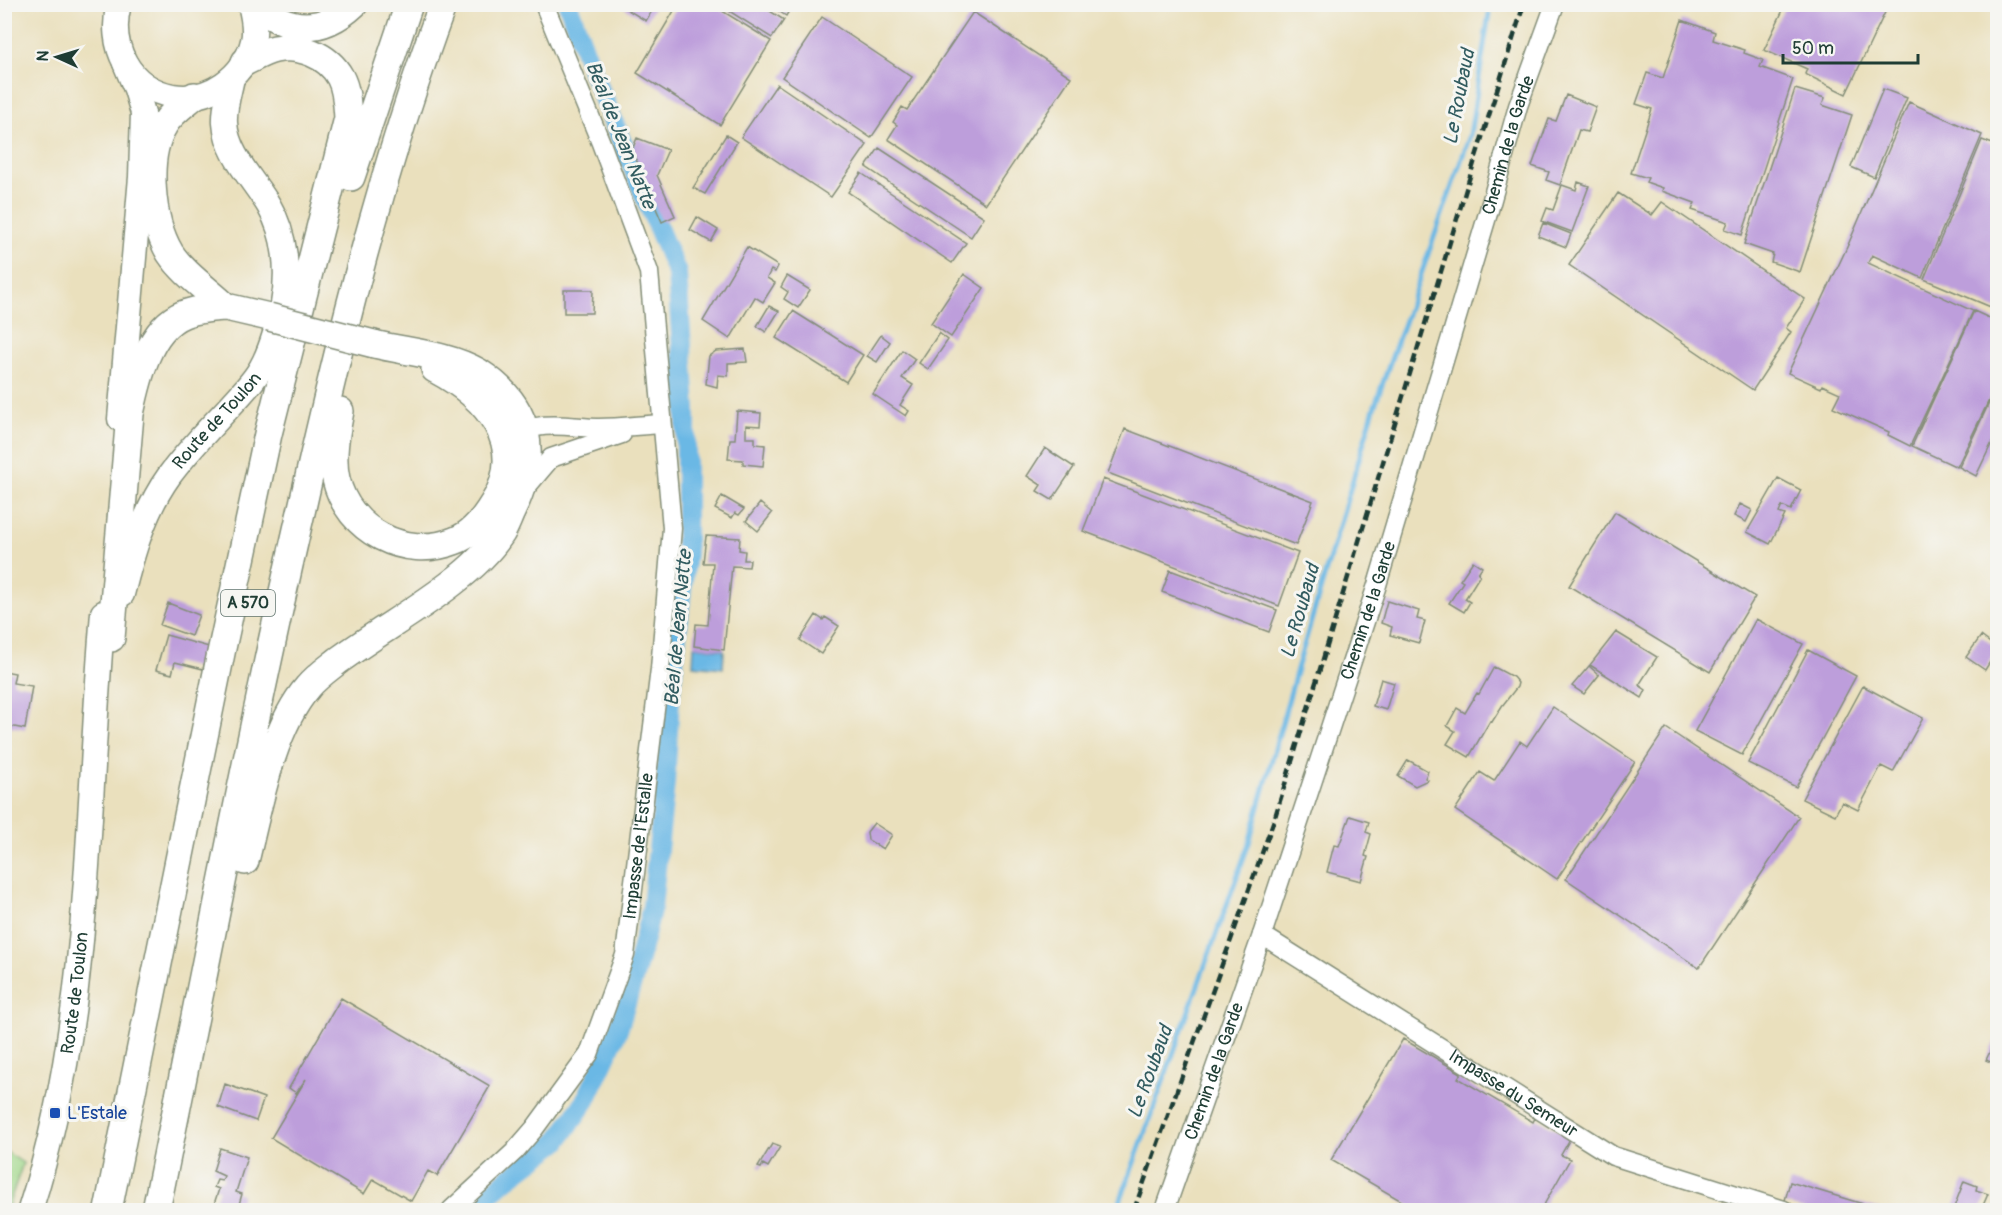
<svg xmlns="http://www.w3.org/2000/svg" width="2002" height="1215" font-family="Pangolin,sans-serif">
<rect width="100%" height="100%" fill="#f6f6f2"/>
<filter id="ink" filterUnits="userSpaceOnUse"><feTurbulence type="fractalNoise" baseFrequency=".0167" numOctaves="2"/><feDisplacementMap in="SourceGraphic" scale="12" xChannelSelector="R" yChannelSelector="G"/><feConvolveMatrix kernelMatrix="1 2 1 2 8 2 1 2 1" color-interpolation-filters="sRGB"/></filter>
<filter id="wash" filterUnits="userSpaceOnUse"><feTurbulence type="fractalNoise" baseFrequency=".008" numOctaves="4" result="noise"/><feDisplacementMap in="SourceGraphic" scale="24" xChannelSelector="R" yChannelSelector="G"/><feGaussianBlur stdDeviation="1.35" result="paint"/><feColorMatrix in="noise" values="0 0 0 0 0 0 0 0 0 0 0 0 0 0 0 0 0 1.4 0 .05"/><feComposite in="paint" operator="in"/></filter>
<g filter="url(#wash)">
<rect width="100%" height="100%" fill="#eae0bd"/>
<path fill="#a0d789" stroke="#608a5e" stroke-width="1.5" d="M5 1151 23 1163 7 1210H4Z"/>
<path fill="#6bb8e5" stroke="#457a8c" stroke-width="1.5" d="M694 646 724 650 723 668 693 665Z"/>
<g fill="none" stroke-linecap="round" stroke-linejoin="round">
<path stroke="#6bb8e5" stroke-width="5" d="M1117 1210 1249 843 1297 669 1374 408 1470 135 1489 14"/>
<path stroke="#6bb8e5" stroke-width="20" d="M472 1210 506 1180 557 1142 586 1100 618 1030 638 963 652 907 665 783 670 698 686 552V409L677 273 592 71 568 4"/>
</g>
<g id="blocks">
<path fill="#bd9edb" d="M618 4H656L646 21Z
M678 4H711L771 41 720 125 637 73Z
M718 4H759L784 20 772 38Z
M768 4H793L786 16Z
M1786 4H1889L1846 94 1805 74 1807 69 1764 50Z
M973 12 1071 77 986 204 888 139 897 125 893 122 902 107 907 110Z
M822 17 912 77 871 138 782 77Z
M1682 20 1715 32 1713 40 1745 50 1744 53 1763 60 1760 67 1793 79 1742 235 1725 229 1728 222 1692 210 1695 203 1662 191 1663 188 1646 182 1648 178 1631 173 1652 109 1636 104 1647 73 1663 78Z
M777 84 867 145 831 197 741 137Z
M1795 89 1825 98 1822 105 1852 115 1800 272 1771 262 1773 254 1744 244Z
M1883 89 1907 98 1874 177 1851 167Z
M1566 95 1596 107 1587 132 1579 130 1560 185 1546 180 1549 172 1532 166 1549 119 1556 121Z
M1909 102 1982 135 1922 278 1872 255 1868 263 1973 311 1910 446 1888 435 1889 432 1833 407 1840 393 1822 385 1821 388 1788 373 1848 245Z
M726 135 737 142 705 194 693 188Z
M637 138 668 150 657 175 675 216 662 222 645 183 641 166 638 164 632 150Z
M1982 140 1998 146V310L1924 279Z
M879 148 984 217 971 237 866 167Z
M861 173 966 243 952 263 848 192Z
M1578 182 1589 186 1572 232 1542 221 1547 208 1553 210 1562 185 1576 190Z
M1618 193 1652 215 1662 202 1805 299 1786 328 1791 332 1753 390 1569 265Z
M697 217 718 230 711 242 690 230Z
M1543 223 1571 234 1566 247 1538 236Z
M747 247 778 266 775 272 771 270 767 278 775 283 763 302 755 297 730 339 703 321Z
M964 274 984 288 951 337 931 323Z
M787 276 810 290 798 308 784 299 788 292 781 287Z
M564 290H593L592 313H564Z
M769 306 779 311 766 332 757 326Z
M793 311 863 355 846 382 776 338Z
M1974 311 1998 322V381L1957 467 1912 446Z
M939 333 948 340 928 369 919 363Z
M881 335 890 342 877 362 867 356Z
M745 349 747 362 728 363V376L718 375 717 387 706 384 709 356 716 351Z
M902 350 915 359 902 378 913 385 900 405 909 411 906 416 873 394Z
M1998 384V430L1976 476 1959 467Z
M737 411 761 413 760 426 746 425V438H755V444L765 445 763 466 743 464V460L728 459 730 439H735Z
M1125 429 1313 501 1296 545 1108 473Z
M1045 448 1074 467 1052 500 1037 491 1041 485 1027 476Z
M1778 478 1801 490 1791 510 1782 506 1779 513 1785 515 1770 544 1747 532Z
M1103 479 1298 553 1279 606 1083 531Z
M722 496 744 509 739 515 735 513 732 518 715 509Z
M760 503 772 513 758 531 746 521Z
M1740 504 1752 510 1746 522 1734 516Z
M1615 512 1755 597 1710 672 1569 586Z
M706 536 740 538 739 550 745 551 744 560H750L749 567 732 566 724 650 694 646 696 624 708 625 713 563H703Z
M1473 561 1482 567 1478 573 1480 575 1465 599 1470 602 1464 612 1449 603 1463 582 1460 580Z
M1170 570 1277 610 1269 632 1162 592Z
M1387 601 1419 611 1417 619 1425 621 1419 643 1390 635 1392 627 1381 623Z
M168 603 199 615 191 636 160 625Z
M816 615 823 620 825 617 839 626 821 654 800 640Z
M1756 619 1803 644 1742 755 1695 731Z
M1616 632 1657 657 1639 685 1646 690 1642 698 1590 665Z
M166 635 209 647 203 669 175 662 172 674 156 670Z
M1981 636 1998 649 1985 670 1966 657Z
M1808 650 1856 676 1796 787 1748 763Z
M1589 666 1599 675 1584 694 1572 686Z
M1494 667 1513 677 1518 683 1517 687 1502 706 1492 722 1490 721 1469 757 1447 744 1455 731 1447 726 1457 708 1465 713 1477 693 1479 694Z
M4 671 15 673 13 683 32 686 25 729 4 725Z
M1381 679 1394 683 1386 710 1373 706Z
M1863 686 1923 718 1893 772 1881 766 1858 810 1842 802 1835 815 1802 799Z
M1553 707 1635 762 1557 879 1455 810 1480 772 1494 781 1520 741 1527 746Z
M1666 728 1799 817 1699 968 1566 879Z
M1408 760 1428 771 1425 778 1428 780 1415 786 1398 776Z
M1350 816 1369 822 1366 832 1371 834 1365 856 1368 857 1361 881 1327 872 1334 845 1339 846Z
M874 823 892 835 883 849 868 840 867 832Z
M341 998 490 1086 437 1176 428 1171 411 1201 373 1179 364 1194 271 1138 306 1079 296 1093 289 1088Z
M1403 1039 1461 1073 1458 1078 1533 1122 1535 1118 1571 1137 1561 1155 1570 1159 1541 1210H1417L1331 1160Z
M1995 1041 1998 1042V1065L1986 1060Z
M225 1084 264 1098 256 1121 218 1107Z
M772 1144 780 1147 768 1167 763 1164 761 1168 758 1167Z
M220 1148 247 1157 236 1192 242 1194 238 1208 231 1205 229 1210H212L219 1189 214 1187 217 1180 222 1181 224 1176 213 1171Z
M1964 1181 1977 1186 1976 1190 1988 1194 1981 1210H1953Z
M1790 1182 1883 1210H1807L1784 1204Z"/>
</g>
</g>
<g filter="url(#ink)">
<use href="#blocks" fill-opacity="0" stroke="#848e78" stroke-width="1.5"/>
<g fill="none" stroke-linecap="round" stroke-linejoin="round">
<g stroke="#848e78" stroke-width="21">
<g id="minor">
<path d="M516 437C537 418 573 428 599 428 620 428 641 425 661 424"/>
<path d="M524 490 551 458 622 434"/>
<path id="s1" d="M1262 935 1613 1156 1784 1210"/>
<path id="s2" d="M451 1210 514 1152 534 1129 589 1054 625 955 660 669 672 528 649 272 601 143 544 4"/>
<path id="s3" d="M1165 1210 1262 935 1377 585 1489 210 1518 106 1555 4"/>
</g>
</g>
<g stroke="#848e78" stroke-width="27">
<g id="major">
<path d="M119 4C108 45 128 88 173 96 209 102 245 76 253 41 256 29 253 16 250 4"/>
<path d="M120 419 141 177 143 113 136 89 125 63"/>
<path id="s4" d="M122 594C132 554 145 509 169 476 188 450 211 427 232 404 242 393 254 381 261 368 272 349 278 325 283 304 289 272 286 235 269 206 254 180 227 155 225 123 224 107 229 93 232 78"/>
<path id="s5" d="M30 1210C92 1018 86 812 103 613"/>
</g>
</g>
<g stroke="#848e78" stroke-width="30">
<path id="highway" d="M256 4C288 33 322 34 354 4
M194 96C183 105 171 113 164 125 144 157 151 221 170 253 184 274 208 290 226 307
M351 177 409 4
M210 299 226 307 269 317
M340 411C336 432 331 457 336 479 348 531 405 560 454 541 472 535 484 519 493 504 531 445 486 396 435 369
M111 638 130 414C137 381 148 328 184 314 197 309 213 308 226 307
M245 861C258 808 272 728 308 687 316 677 329 668 339 660 376 633 416 611 452 583 469 570 488 553 500 535 505 528 508 518 512 510 538 456 533 407 478 372 450 355 406 352 374 344
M108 1210 221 653 268 434 348 118C347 105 347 90 340 77 328 55 299 44 275 49 265 51 255 57 245 62
M156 1210C204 976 248 741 302 508 340 338 382 168 443 4"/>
</g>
<use href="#minor" stroke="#fff" stroke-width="18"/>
<use href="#major" stroke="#fff" stroke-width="24"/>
<use href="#highway" stroke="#fff" stroke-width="27"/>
<path stroke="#1f3d34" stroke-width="4.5" stroke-dasharray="9 4.5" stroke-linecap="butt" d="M1134 1210 1275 817 1474 163 1524 4"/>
<g stroke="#848e78" stroke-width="30" stroke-linecap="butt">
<path id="highway-bridge" d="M269 317 374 344"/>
</g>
<use href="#highway-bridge" stroke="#fff" stroke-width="27"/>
</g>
</g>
<rect fill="#1a4fb4" stroke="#f6f6f2" stroke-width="2" x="49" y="1107" width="12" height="12" rx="3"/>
<g text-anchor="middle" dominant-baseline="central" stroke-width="6" stroke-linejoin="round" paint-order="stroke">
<rect fill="#f6f6f2" stroke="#60746d" stroke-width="1.5" x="221" y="590" width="54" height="26" rx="4.5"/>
<g font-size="16" font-weight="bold" fill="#1f3d34">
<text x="248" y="603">A 570</text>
</g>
<g font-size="18" fill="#1f3d34" stroke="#f6f6f2">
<text stroke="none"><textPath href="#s3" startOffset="1119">Chemin de la Garde</textPath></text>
<text stroke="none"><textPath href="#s4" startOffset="201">Route de Toulon</textPath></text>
<text stroke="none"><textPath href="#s3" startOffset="633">Chemin de la Garde</textPath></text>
<text stroke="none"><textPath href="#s2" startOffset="424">Impasse de l'Estalle</textPath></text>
<text stroke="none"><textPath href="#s5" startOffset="222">Route de Toulon</textPath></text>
<text stroke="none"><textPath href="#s3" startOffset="147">Chemin de la Garde</textPath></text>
<text stroke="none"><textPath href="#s1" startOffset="297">Impasse du Semeur</textPath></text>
</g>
<g font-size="18" fill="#164399" stroke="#f6f6f2" text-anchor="start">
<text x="67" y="1113">L'Estale</text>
</g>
<g font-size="20" font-style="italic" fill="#325c60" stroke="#f6f6f2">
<text transform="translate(1459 97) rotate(-79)">Le Roubaud</text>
<text transform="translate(621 135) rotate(68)">Béal de Jean Natte</text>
<text transform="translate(1300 611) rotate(-74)">Le Roubaud</text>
<text transform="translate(678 628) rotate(-85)">Béal de Jean Natte</text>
<text transform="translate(1150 1072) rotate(-70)">Le Roubaud</text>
</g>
</g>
<rect width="2002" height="1215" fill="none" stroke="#f6f6f2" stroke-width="24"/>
<g transform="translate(57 57) rotate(274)" stroke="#f6f6f2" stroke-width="4.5" paint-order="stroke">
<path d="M0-4.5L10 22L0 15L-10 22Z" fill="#1f3d34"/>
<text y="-9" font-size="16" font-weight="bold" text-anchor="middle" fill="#1f3d34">N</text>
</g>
<path d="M1783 54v9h135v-9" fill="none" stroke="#1f3d34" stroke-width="3"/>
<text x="1792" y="54" font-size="18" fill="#1f3d34" stroke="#f6f6f2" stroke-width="4.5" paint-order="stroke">50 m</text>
</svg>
